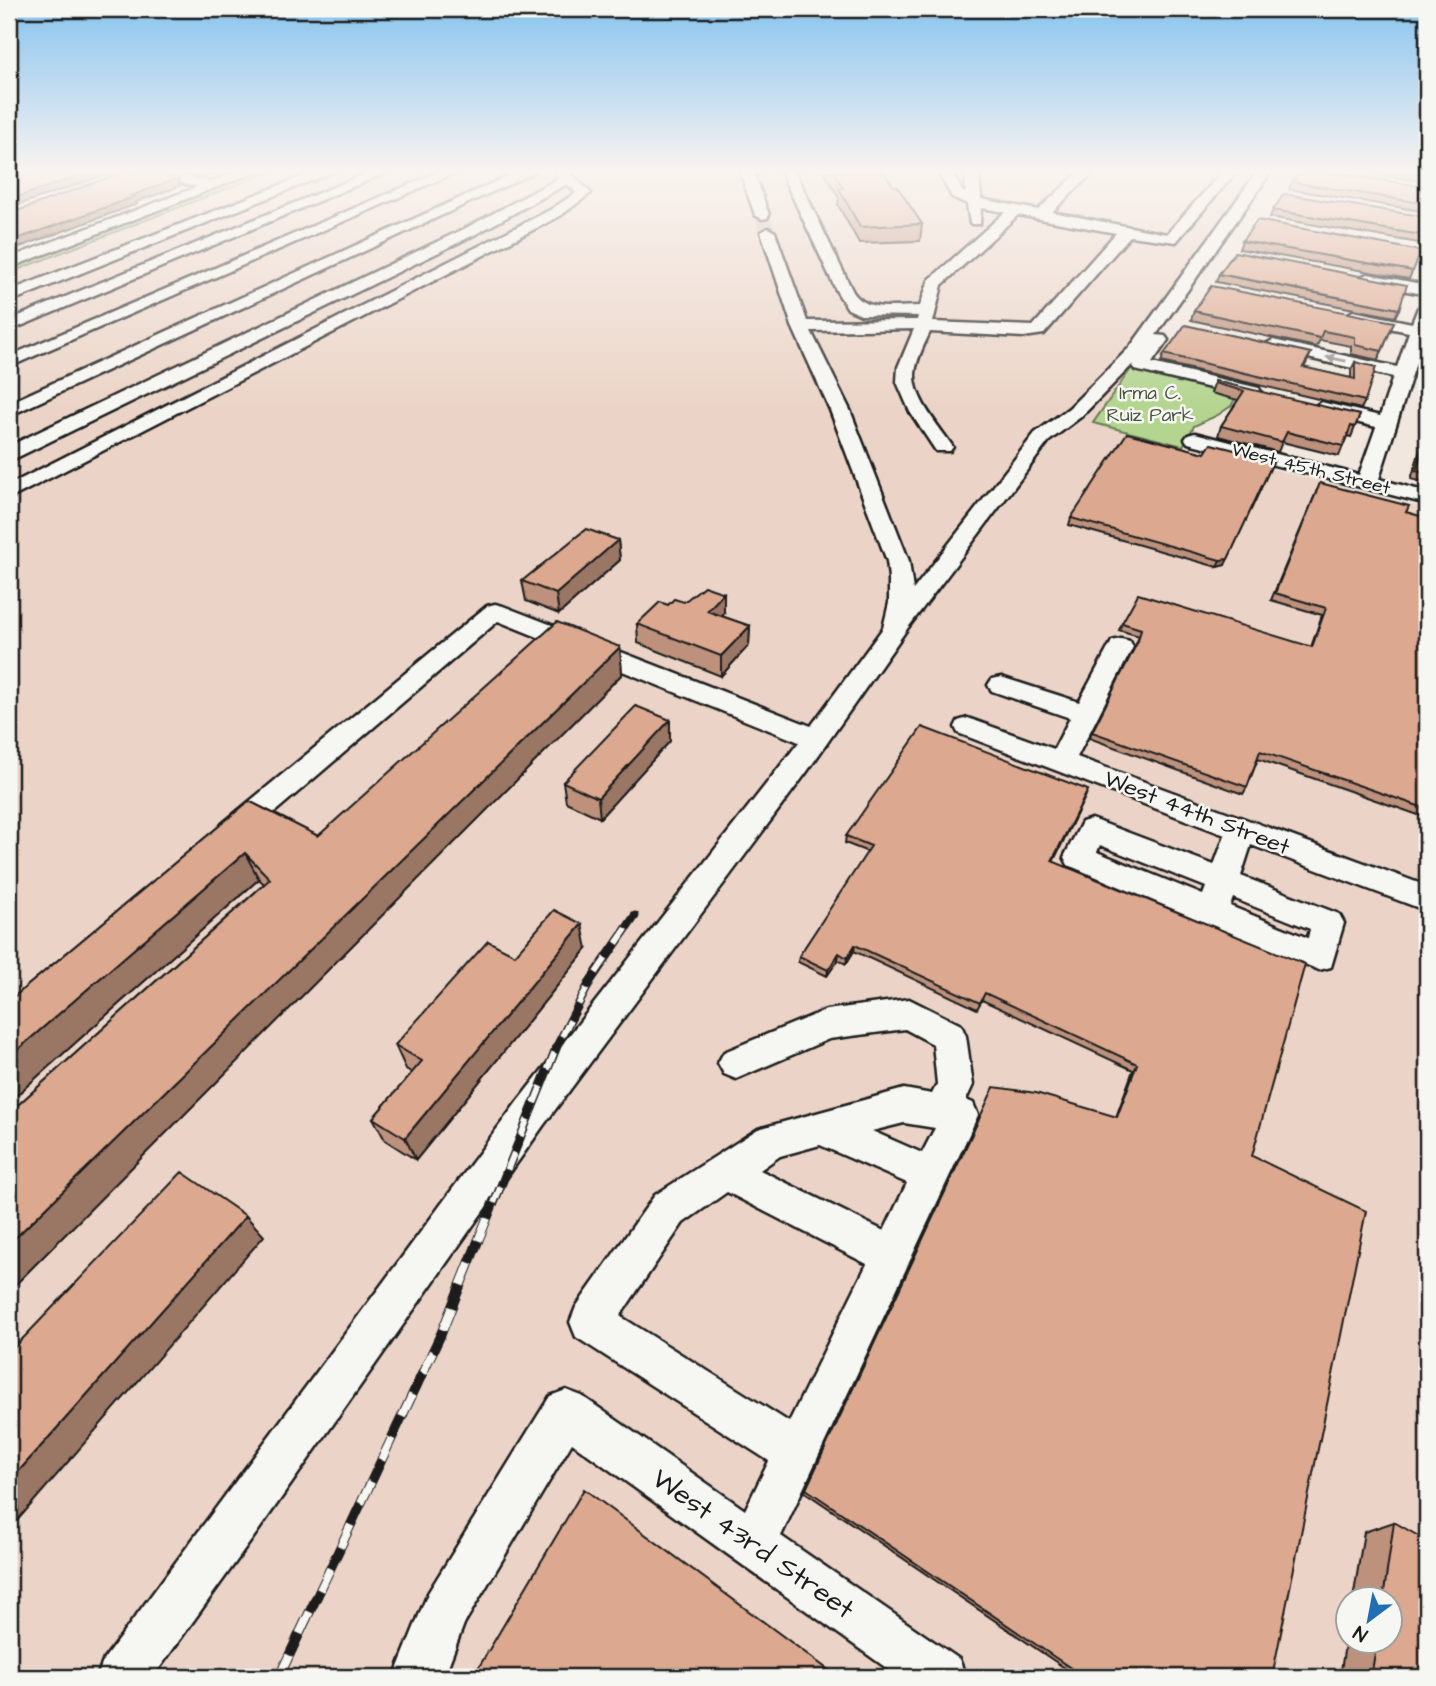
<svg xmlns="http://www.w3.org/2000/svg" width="1436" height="1686" font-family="'Architects Daughter',sans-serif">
<rect width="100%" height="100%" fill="#f1e7de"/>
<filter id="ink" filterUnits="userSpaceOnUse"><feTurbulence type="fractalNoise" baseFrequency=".0143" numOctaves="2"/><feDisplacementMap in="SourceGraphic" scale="14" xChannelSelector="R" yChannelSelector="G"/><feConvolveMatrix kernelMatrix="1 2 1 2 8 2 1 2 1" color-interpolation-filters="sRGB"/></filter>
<g filter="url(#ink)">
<path fill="#ebd4c7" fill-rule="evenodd" d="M270 172H1271L1094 423 1427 509V1677H9V273ZM1348 1598H1390V1640H1348Z"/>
<path fill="#b3d58f" stroke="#687856" stroke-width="2" d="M259 172H270L9 273V267Z
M1133 366 1239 392 1231 406 1218 415 1194 426 1183 446 1093 423Z"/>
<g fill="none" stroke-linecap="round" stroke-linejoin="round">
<path stroke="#c6beb7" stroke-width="15" stroke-dasharray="15 8" stroke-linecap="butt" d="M762 215 768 232"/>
<g stroke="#1c1c1c" stroke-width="5">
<path id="minor" d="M147 172H170L210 182 237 172H256L9 268V258L197 187 149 175Z
M314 172H333L9 302V291Z
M370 172H388L9 331V320Z
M439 172H457L9 367V356Z
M517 172H535L9 416V403Z
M554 172H569L591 193 560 216 9 499V485L550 210 576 193 567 184 476 234 16 458 9 460V446L466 228 559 178Z
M740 172H754L769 215 767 218 762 219 755 215Z
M781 172H795L853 292C867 313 897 306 920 306L929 280 1005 212 981 208 980 224H970L967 204 952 197 938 172H952L962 191 966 193 965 172H979L981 199 1038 210 1079 172H1094L1052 212 1167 234 1222 172H1236L1176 242 1130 236 1044 334 1024 337 930 332C924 345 916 360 915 374 914 400 940 427 953 447L950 451H936L910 412 897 382 898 367 914 329 811 331 850 410 909 561 913 590 1035 433 1069 408 1130 347 1257 172H1271L1156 335 1165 336 1168 340 1152 363 1259 388 1261 392 1252 398 1135 370 1132 366 1134 363 1082 416 1049 441 907 629 806 773 543 1126 258 1531 153 1677H97L104 1659 517 1102 799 742 498 621 242 840 232 843 222 840 217 832 222 824 487 606 495 604 503 606 811 726 883 628 889 603V578L887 561 830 410 792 326 761 232 768 228 775 232 807 321 917 320 918 316 861 315 848 309 837 292ZM1018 215 1116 233 1033 326 933 322 942 285Z
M1368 274 1427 285V295L1362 282 1360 279 1362 276Z
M1418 308H1427V328L1379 479 1427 492V504L1188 443 1185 439 1188 435 1195 433 1359 475 1376 427 1314 412 1312 408 1321 402 1380 416 1393 377 1267 349 1264 345 1273 340 1397 367 1409 332 1347 320 1345 316 1353 311 1412 323Z
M1121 639 1130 641 1133 647 1077 757 1427 886V911L1251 845 1241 876 1339 914 1344 923 1331 967 1319 970 1068 865 1064 857 1082 822 1092 819 1214 865 1225 835 958 733 955 727 958 721 968 718 1054 749 1070 718 992 691 988 685 992 679 1001 677 1079 702 1112 641ZM1100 845 1206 887 1203 895 1097 852ZM1233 898 1310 929 1308 938 1230 906Z
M909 999 961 1025 966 1036 973 1085 966 1100 973 1103 978 1115 781 1536 959 1659 966 1677H899L572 1443 464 1624 444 1677H394L428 1593 550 1396 566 1390 582 1396 745 1510 769 1461 576 1337 570 1322 576 1307 655 1195 758 1129 904 1089 932 1094 937 1084 933 1044 905 1029 829 1039 736 1079 724 1074 718 1063 724 1052 826 1010ZM904 1123 935 1128 922 1153 872 1131ZM820 1145 907 1183 884 1231 760 1170 780 1156ZM727 1192 867 1264 789 1422 620 1316 683 1223Z"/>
</g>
<use href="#minor" fill="#f6f6f2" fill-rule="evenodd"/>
<g stroke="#1c1c1c" stroke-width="9">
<path id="rail-far1" d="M494 1203 557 1046 591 980 635 916"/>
</g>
<g stroke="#1c1c1c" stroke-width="10">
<path id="rail" d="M279 1677 441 1334 494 1201"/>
</g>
<use href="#rail-far1" stroke="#f6f6f2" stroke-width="6" stroke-dasharray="18" stroke-linecap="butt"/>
<use href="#rail" stroke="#f6f6f2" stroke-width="8" stroke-dasharray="24" stroke-linecap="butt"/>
</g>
<path fill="#bd917c" stroke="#1c1c1c" stroke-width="2" d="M180 172H218L203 177Z
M824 172H884L893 186 922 224 920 241 859 243 838 205 839 198Z
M1294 172H1328L1427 187V212L1289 189 1292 182 1299 174 1293 173Z
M1362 172H1427V182Z
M1273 210 1427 217V237L1424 244 1270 217Z
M1242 241 1421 251 1409 279 1239 249Z
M1219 274 1399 309 1395 317 1216 282Z
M1194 311 1394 322 1378 360 1351 354V346L1320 340 1316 347 1191 320Z
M1311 353 1304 368 1351 378V370L1355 362 1365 401 1361 409 1161 362 1164 354Z
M1215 381 1355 427 1351 437 1347 436 1339 456 1282 442 1278 452 1218 436 1221 426 1238 400 1211 393Z
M1427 428V483L1411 479Z
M1205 453 1225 565 1217 567 1069 525 1071 518Z
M1317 490 1427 518V818L1258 759 1247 787 1243 794 1089 738 1136 644 1139 636 1119 630 1122 623 1311 647 1322 615 1271 600Z
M618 540 620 560 559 614 526 601 522 581Z
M684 602 724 613 721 616 750 626 749 645 721 676 638 643 637 624 668 605Z
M620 647 622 674 9 1291V1113L264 884 259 879 9 1102V1001L249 801 318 836Z
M670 741 600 818 566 802 563 782Z
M1085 797 1053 861 1252 1156 1272 1677H1078L805 1492 806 1489 1116 1117 1133 1070 982 1000 977 1009 854 951 846 964 838 960 827 976 798 962 799 956 868 852 845 843 846 836Z
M587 949 416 1160 385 1140 373 1118 412 1073 406 1069 395 1045 515 955Z
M1394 1522 1427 1677H1340L1348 1625V1641H1390V1599H1353L1364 1532Z"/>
<path fill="#9a7665" stroke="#1c1c1c" stroke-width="2" d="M9 172H25L9 178Z
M90 172H114L9 208V200Z
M201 172H218L203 177Z
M178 178 180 186 136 202 137 204 9 251V242Z
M1274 460 1225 565 1217 567 1220 560Z
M618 540 620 560 559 614 556 594Z
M724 593V613L707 630V611Z
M750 626 749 645 721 676V656Z
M620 647 622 674 9 1291V1244Z
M670 720V741L600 818 598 798Z
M1088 790 1085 797 1050 868 1052 861Z
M245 853 259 879 9 1102V1057Z
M582 924 587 949 416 1160 405 1138Z
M855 945 854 951 846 964 847 958Z
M839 953 838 960 827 976 828 970Z
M246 1216 264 1236 9 1530V1482Z"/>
<path fill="#dca990" stroke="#1c1c1c" stroke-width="2" d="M33 172H90L9 200V182Z
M123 172H153L178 178 131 196 134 197 9 242V214Z
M834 172H884L893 186H897L922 224 860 227 839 189 843 188Z
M1301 172H1328L1427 187V204L1292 182Z
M1411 172H1427V175Z
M1284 194 1427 217V236L1273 210Z
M1257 220 1421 251 1413 271 1242 241Z
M1235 252 1407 285 1399 309 1219 274Z
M1211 286 1394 322 1382 351 1355 345V337L1323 331 1320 338 1194 311Z
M1185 325 1311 353 1303 367 1355 379V362L1376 367 1365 401 1164 354Z
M1215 381 1360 415 1355 427 1351 426 1343 446 1287 432 1282 442 1221 426 1244 391 1214 383Z
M1127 433 1205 453 1211 444 1274 460 1228 559 1220 560 1071 518Z
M1427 435V473L1416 471Z
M1320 483 1409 506 1406 512 1427 518V809L1260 751 1247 787 1092 732 1138 641 1141 629 1122 623 1138 594 1312 647 1326 608 1275 593Z
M586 529 618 540 556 594 522 581Z
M704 586 724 593 707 611 750 626 721 656 637 624 660 602 668 605 674 599 684 602Z
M557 622 620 647 9 1244V1113L270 879 245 853 9 1057V1001L249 801 318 836Z
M636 706 670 720 598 798 563 782Z
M922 727 1088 790 1052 861 1305 964 1252 1156 1366 1211 1272 1677H1084L806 1489 994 1087 1036 1093 1117 1117 1137 1064 985 993 980 1003 855 945 847 958 839 953 828 970 799 956 871 846 846 836Z
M554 910 582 924 405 1138 373 1118 422 1061 395 1045 488 941 515 955Z
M182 1172 246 1216 9 1482V1353Z
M584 1489 838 1677H473Z
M1394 1522 1427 1541V1677H1371L1377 1641H1390V1599H1383Z"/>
<defs><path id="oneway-solid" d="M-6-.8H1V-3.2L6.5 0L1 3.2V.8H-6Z" transform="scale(1.75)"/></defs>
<use fill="#949492" href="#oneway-solid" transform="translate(1336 359) rotate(-168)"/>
</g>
<linearGradient id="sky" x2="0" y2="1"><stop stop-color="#87c3ef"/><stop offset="0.42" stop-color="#f9f4f0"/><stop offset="1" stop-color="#f9f4f0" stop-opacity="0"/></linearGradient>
<rect width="1436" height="408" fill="url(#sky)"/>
<g text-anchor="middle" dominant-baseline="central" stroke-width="5" stroke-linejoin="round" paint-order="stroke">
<g font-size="19" fill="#49543e" stroke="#f6f6f2">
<text x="1150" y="393">Irma C.<tspan x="1150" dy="22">Ruiz Park</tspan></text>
</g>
<g font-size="19" fill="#1c1c1c" stroke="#f6f6f2">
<text transform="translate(1311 469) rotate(14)">West 45th Street</text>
</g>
<g font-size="23" fill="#1c1c1c" stroke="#f6f6f2">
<text transform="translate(1197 813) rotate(21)">West 44th Street</text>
</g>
<g font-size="28" fill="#1c1c1c" stroke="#f6f6f2">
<text transform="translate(753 1544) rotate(35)">West 43rd Street</text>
</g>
</g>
<rect width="1436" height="1686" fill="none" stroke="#f6f6f2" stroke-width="35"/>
<rect x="18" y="18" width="1401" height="1651" fill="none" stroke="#1c1c1c" stroke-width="2.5" filter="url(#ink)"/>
<g transform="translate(1369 1620) rotate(212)"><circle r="33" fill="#f6f6f2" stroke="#9f9f9c" stroke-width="2"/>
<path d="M0-5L12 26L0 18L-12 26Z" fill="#1f6fb2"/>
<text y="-10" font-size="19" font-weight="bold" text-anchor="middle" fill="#1c1c1c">N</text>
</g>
</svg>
